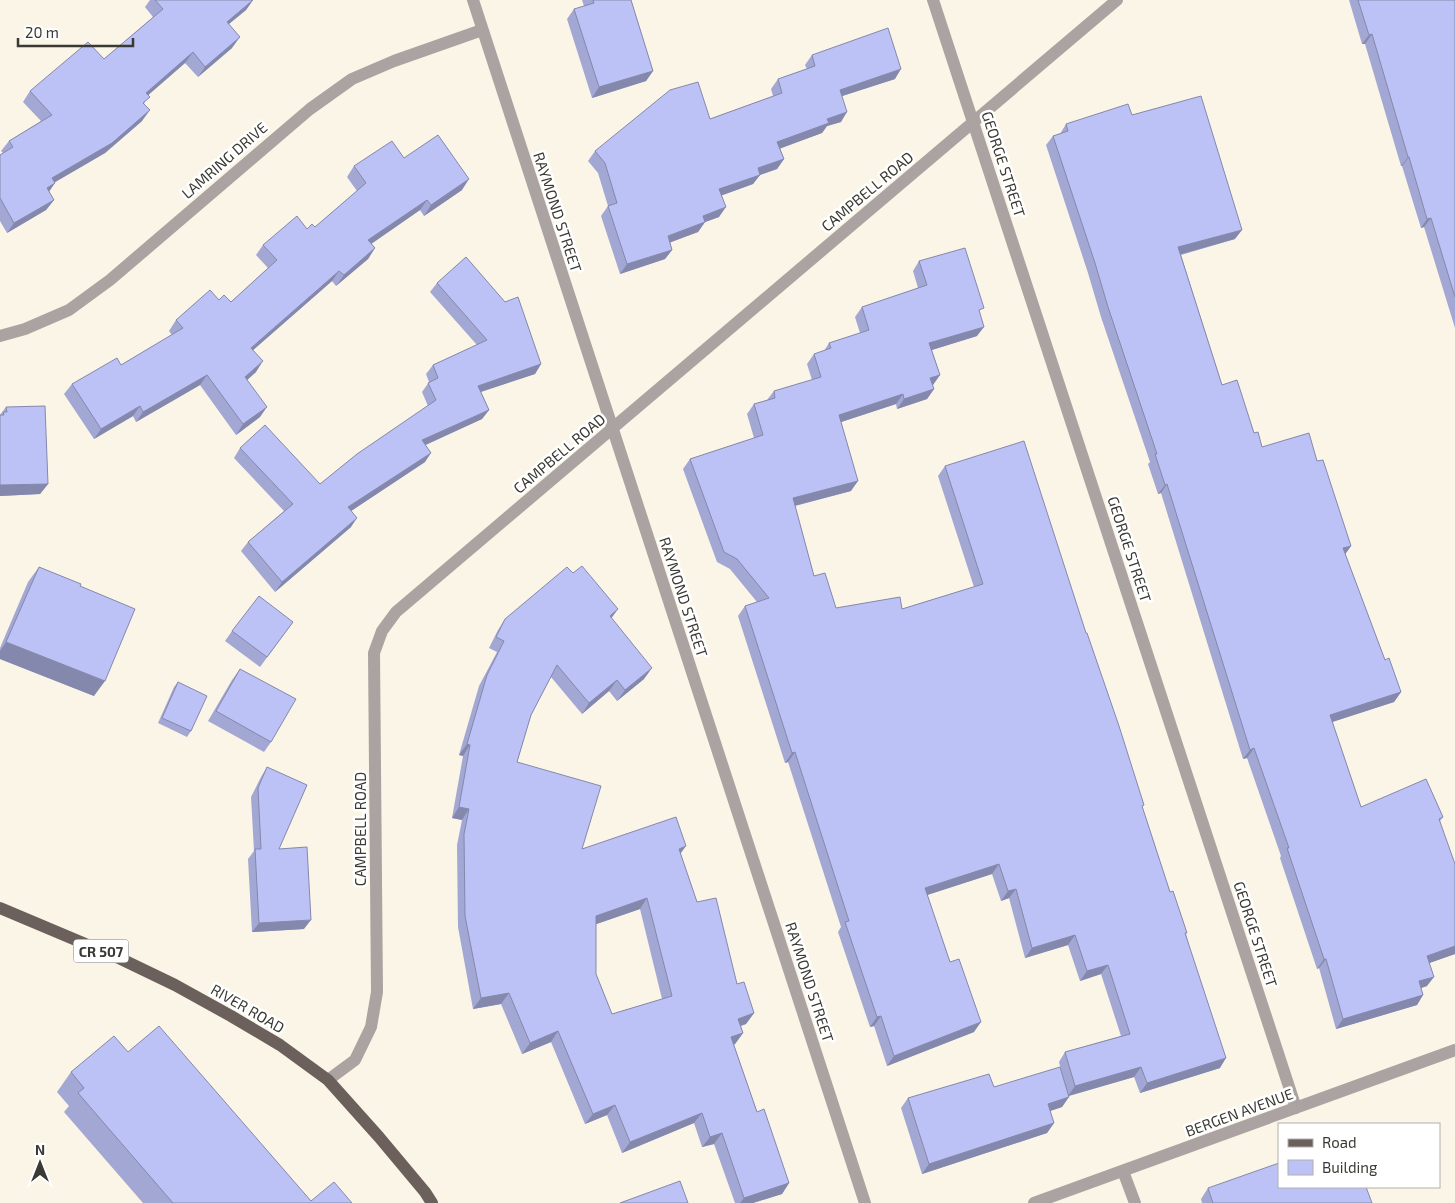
<svg xmlns="http://www.w3.org/2000/svg" width="1455" height="1203" font-family="'Exo 2',sans-serif">
<rect width="100%" height="100%" fill="#faf5e6"/>
<g fill="none" stroke-linecap="round" stroke-linejoin="round">
<path stroke="#aaa3a1" stroke-width="12" d="M473 0 865 1203
M933 0 1296 1108
M0 336 25 329 69 310 110 280 310 109 352 79 394 61 482 30
M328 1080 355 1060 371 1027 377 992 374 653 382 631 396 612 1117 0
M1123 1171 1135 1203
M1034 1203 1455 1050"/>
<path stroke="#6c605c" stroke-width="12" d="M0 908 121 959 175 985 231 1016 280 1045 328 1080 379 1137 425 1192 432 1203"/>
</g>
<path fill="#a3a7d4" fill-rule="evenodd" d="M150 0H253L246 10 229 24 232 48 198 77 185 63 148 95 144 104 142 121 105 153 55 182 49 192 54 200 46 210 7 233 0 221V155L3 153 1 151 9 141 41 121 23 102 30 91 104 59 153 17 145 7Z
M582 0H631L653 71 646 81 592 98 567 19 574 9 584 6Z
M1349 0H1455V328L1424 227 1421 228 1402 166H1401L1365 44H1362Z
M812 55 895 79 842 96 841 122 827 126 822 133 780 148 784 159 777 169 760 175 753 184 722 195 719 217 705 222 698 232 670 242 672 250 665 259 620 274 601 216 608 206 598 173 588 161 595 151 710 119 773 96 771 89 778 79 807 69 805 65Z
M1132 115 1235 239 1181 255 1222 385 1254 433 1262 447 1317 461 1351 546 1345 554 1385 660 1401 692 1394 702 1332 722 1361 807 1443 817 1440 821 1455 954 1429 963 1427 986 1421 988 1423 995 1417 1005 1336 1029 1319 968 1317 969 1280 858 1281 856 1247 758 1243 759 1161 493 1158 494 1148 464 1150 462 1101 317 1088 273 1046 145 1053 136 1060 134 1066 124Z
M404 158 462 190 424 216 420 210 371 244 375 248 368 259 336 286 332 281 253 350 256 372 247 380 260 417 236 435 200 385 136 422 133 416 94 439 64 394 72 384 121 365 172 335 169 331 176 320 219 300 231 302 268 268 256 255 263 245 307 229 315 227 357 191 347 177 354 166Z
M919 261 980 313 977 336 932 350 940 375 932 385 934 389 927 399 897 409 896 404 841 422 851 491 795 506 814 576 836 608 902 609 974 587 938 476 945 466 1142 807 1170 892 1186 934 1220 1068 1140 1093 1134 1077 1069 1096 1062 1107 1050 1111 1054 1123 1047 1133 922 1174 901 1108 908 1098 994 1087 1062 1074 1059 1062 1065 1052 1121 1036 1101 974 1080 981 1068 945 1025 958 1009 898 1001 901 992 874 927 895 974 1032 887 1066 874 1026 870 1027 838 932 841 927 788 762 785 763 738 616 745 606 757 602 730 569 717 562 683 469 690 459 754 438 747 414 754 404 767 400 774 391 812 380 807 364 814 354 824 351 829 343 860 333 855 317 862 307 918 288 913 271Z
M437 283 541 364 535 374 481 392 489 410 482 419 426 445 425 462 351 511V527L275 592 241 551 248 542 284 511 234 458 240 448 320 484 428 406 422 392 429 382 426 374 433 365 477 345 430 292Z
M6 407 48 484 40 494 0 496V415Z
M39 567 80 586 94 696 0 659V648L28 582Z
M573 573 618 609 611 618 644 679 617 701 609 691 582 714 551 677 531 715 517 762 582 849 680 853 697 902 737 984 754 1013 746 1024 741 1026 743 1033 735 1044 734 1045 757 1112 789 1183 782 1194 753 1203H735L714 1144 702 1147 694 1123 622 1153 607 1115 585 1124 551 1042 522 1054 501 1004 473 1009 458 927 457 845 462 820 452 818 463 756 459 755 479 686 497 652 489 648 498 630 505 619ZM640 909 662 999 612 1014 596 974V924Z
M293 622 260 667 225 641 232 631Z
M240 669 271 742 264 752 208 721 232 680Z
M178 682 191 731 187 737 158 723 174 687Z
M267 767 279 849 304 929 252 932 248 859 254 851 251 797 261 777Z
M128 1052 311 1201 352 1203H143L64 1112 69 1106 57 1092 71 1072Z
M1208 1188 1372 1203H1202L1201 1199Z"/>
<path fill="#8488ac" d="M253 0 246 10 219 32 227 22Z
M1372 34 1365 44H1362L1369 35Z
M240 37 232 48 198 77 205 67Z
M193 52 185 63 138 104 146 93Z
M901 69 895 79 833 99 840 90Z
M653 71 646 81 592 98 599 87Z
M150 110 142 121 105 153 45 188 52 178Z
M847 112 841 122 827 126 822 133 771 152 777 142 827 119Z
M1408 157H1409L1402 166H1401Z
M784 159 777 169 760 175 753 184 712 199 719 189 758 168Z
M469 179 462 190 424 216 431 205Z
M55 183 48 193 47 188Z
M54 200 46 210 7 233 14 223Z
M427 200 420 210 361 251 368 240Z
M726 207 719 217 697 225 705 222 698 232 661 246 668 236 703 216Z
M1431 218 1424 227 1421 228 1427 219Z
M1242 230 1235 239 1171 257 1178 247Z
M375 248 368 259 336 286 344 275Z
M672 250 665 259 620 274 627 264Z
M339 271 332 281 244 358 251 348Z
M984 327 977 336 922 353 929 343Z
M263 361 256 372 238 388 245 377Z
M541 364 535 374 471 395 478 386Z
M207 375 200 385 136 422 143 412Z
M940 375 933 385 923 388 930 378Z
M934 389 927 399 897 409 904 399Z
M903 394 896 404 832 425 839 415Z
M140 406 133 416 94 439 101 429Z
M267 407 260 417 236 435 243 424Z
M489 410 482 419 416 449 422 440Z
M431 453 425 462 342 517 348 507Z
M858 481 851 491 786 508 793 498Z
M48 484 40 494 0 496V485Z
M1167 484 1161 493 1158 494 1165 485Z
M357 518 351 527 275 592 282 582Z
M1351 546 1344 556 1343 548Z
M618 609 610 620V616Z
M6 642 105 681 94 696 0 659V651Z
M652 668 644 679 617 701 625 690Z
M617 680 609 691 582 714 589 703Z
M1401 692 1394 702 1323 725 1330 715Z
M467 744 470 745 463 756 459 755Z
M1254 748 1247 758 1243 759 1250 750Z
M795 752 788 762 785 763 792 753Z
M459 807 469 809 462 820 452 818Z
M686 846 678 857 679 849Z
M999 864 992 874 918 898 925 888Z
M1016 889 1009 898 1001 901 1008 891Z
M647 898 640 909 588 927 596 916Z
M311 920 304 929 252 932 259 923Z
M1075 935 1068 945 1025 958 1032 948Z
M1455 946V954L1421 966 1427 956Z
M1324 959H1326L1319 968 1317 969Z
M1108 965 1101 974 1080 981 1087 971Z
M1434 977 1427 986 1412 991 1419 981Z
M509 993 501 1004 473 1009 481 998Z
M1423 995 1417 1005 1336 1029 1343 1019Z
M754 1013 746 1024 731 1029 738 1019Z
M881 1016 874 1026 870 1027 877 1017Z
M981 1022 974 1032 887 1066 894 1056Z
M558 1031 551 1042 522 1054 530 1043Z
M743 1033 735 1044 724 1048 731 1037Z
M1226 1058 1220 1068 1140 1093 1147 1083Z
M1141 1067 1134 1077 1068 1096 1075 1086Z
M1069 1097 1062 1107 1041 1114 1048 1104Z
M615 1105 607 1115 585 1124 593 1114Z
M702 1113 694 1123 622 1153 630 1142Z
M1054 1123 1047 1133 922 1174 929 1164Z
M722 1133 714 1144 702 1147 710 1137Z
M789 1183 782 1194 753 1203H740L744 1198Z"/>
<path fill="#bdc2f6" stroke="#8488ac" fill-rule="evenodd" d="M155 0H253L227 22 240 37 205 67 193 52 146 93 150 97 143 103 150 110 112 143 52 178 55 183 47 188 54 200 14 223 0 198V155L13 147 9 141 52 115 30 91 88 42 104 59 163 9Z
M593 0H631L653 71 599 87 574 9 594 3Z
M1358 0H1455V297L1431 218 1427 219 1409 157H1408L1372 34 1369 35Z
M888 28 901 69 840 90 847 112 827 119 829 123 777 142 784 159 758 168 760 175 719 189 726 207 703 216 705 222 668 236 672 250 627 264 608 206 617 203 605 163 595 151 670 90 698 82 710 119 782 93 778 79 815 66 812 55Z
M1201 96 1242 230 1178 247 1222 385 1237 380 1254 433 1258 432 1262 447 1309 433 1317 461 1323 460 1351 546 1343 548 1385 660 1389 658 1401 692 1330 715 1361 807 1426 779 1443 817 1439 819 1455 864V946L1427 956 1434 977 1419 981 1423 995 1343 1019 1326 959H1324L1287 848H1289L1254 748 1250 750 1167 484 1165 485 1155 454H1157L1108 307 1095 263 1053 136 1068 131 1066 124 1128 104 1132 115Z
M438 135 469 179 431 205 427 200 368 240 375 248 344 275 339 271 251 348 263 361 245 377 267 407 243 424 207 375 143 412 140 406 101 429 72 384 117 358 121 365 183 328 176 320 210 290 219 300 224 295 231 302 277 260 263 245 297 216 307 229 312 224 315 227 366 183 354 166 392 141 404 158Z
M965 248 984 308 979 310 984 327 929 343 940 375 930 378 934 389 904 399 903 394 839 415 858 481 793 498 814 576 825 573 836 608 900 597 902 609 983 584 945 466 1024 441 1086 633H1087L1119 726 1144 805 1142 806 1170 892 1173 891 1187 933H1185L1226 1058 1147 1083 1141 1067 1075 1086 1065 1052 1130 1034 1108 965 1087 971 1075 935 1032 948 1016 889 1008 891 999 864 925 888 950 962 959 959 981 1022 894 1056 881 1016 877 1017 845 922 849 921 795 752 792 753 745 606 769 598 737 559 724 552 690 459 763 435 754 404 775 398 774 391 821 377 814 354 831 348 829 343 869 330 862 307 927 285 919 261Z
M466 257 505 302 518 297 541 364 478 386 489 410 422 440 431 453 348 507 357 518 282 582 248 542 293 504 240 448 265 425 320 484 357 454 436 400 428 383 438 378 433 365 487 340 437 283Z
M45 406 48 484 0 485V415H4L3 412H7L6 407Z
M582 566 618 609 610 616 652 668 625 690 617 680 589 703 557 665 531 715 517 762 601 786 582 849 676 817 686 846 679 849 697 902 716 898 737 984 744 982 754 1013 738 1019 743 1033 731 1037 757 1112 764 1109 789 1183 744 1198 722 1133 710 1137 702 1113 630 1142 615 1105 593 1114 558 1031 530 1043 509 993 481 998 465 916 464 834 469 809 459 807 470 745 467 744 487 675 504 641 496 637 505 619 567 567 573 573ZM647 898 672 996 612 1014 596 974V916Z
M39 567 81 584 80 586 135 609 105 681 6 642Z
M259 596 293 622 267 657 232 631Z
M240 669 296 699 271 742 216 711Z
M178 682 207 696 191 731 162 718Z
M267 767 307 785 279 849 307 847 311 920 259 923 255 849H261L258 788Z
M159 1026 311 1201 334 1182 352 1203H173L78 1093 84 1088 71 1072 114 1036 128 1052Z
M1060 1067 1069 1097 1048 1104 1054 1123 929 1164 908 1098 989 1074 994 1087Z
M1279 1163V1187H1366L1372 1203H1213L1208 1188Z
M680 1181 688 1203H620Z"/>
<g text-anchor="middle" dominant-baseline="central" stroke-width="5" stroke-linejoin="round" paint-order="stroke">
<rect fill="#fff" stroke="#757470" stroke-width="1" x="73.5" y="939.5" width="55" height="23" rx="4"/>
<g font-size="14" font-weight="bold" fill="#3a3933">
<text x="101" y="951">CR 507</text>
</g>
<g font-size="15" fill="#3a3933" stroke="#fff">
<text transform="translate(224 160) rotate(-41)">LAMRING DRIVE</text>
<text transform="translate(1004 164) rotate(72)">GEORGE STREET</text>
<text transform="translate(867 191) rotate(-40)">CAMPBELL ROAD</text>
<text transform="translate(558 212) rotate(72)">RAYMOND STREET</text>
<text transform="translate(559 453) rotate(-40)">CAMPBELL ROAD</text>
<text transform="translate(1130 549) rotate(72)">GEORGE STREET</text>
<text transform="translate(684 597) rotate(72)">RAYMOND STREET</text>
<text transform="translate(360 829) rotate(-90)">CAMPBELL ROAD</text>
<text transform="translate(1256 934) rotate(72)">GEORGE STREET</text>
<text transform="translate(810 982) rotate(72)">RAYMOND STREET</text>
<text transform="translate(248 1008) rotate(30)">RIVER ROAD</text>
<text transform="translate(1239 1112) rotate(-20)">BERGEN AVENUE</text>
</g>
</g>
<rect x="1278" y="1123" width="162" height="65" fill="#ffffff" stroke="#b0b0ad"/>
<rect x="1288" y="1139" width="25" height="8" fill="#6c605c" stroke="#b0b0ad"/>
<text x="1322" y="1148" font-size="15" fill="#3a3933">Road</text>
<rect x="1288" y="1160" width="25" height="15" fill="#bdc2f6" stroke="#b0b0ad"/>
<text x="1322" y="1173" font-size="15" fill="#3a3933">Building</text>
<g transform="translate(40 1163)" stroke="#ffffff" stroke-width="4" paint-order="stroke">
<path d="M0-4L9 19L0 12L-9 19Z" fill="#3a3933"/>
<text y="-8" font-size="14" font-weight="bold" text-anchor="middle" fill="#3a3933">N</text>
</g>
<path d="M18 38v8h115v-8" fill="none" stroke="#3a3933" stroke-width="2.5"/>
<text x="25" y="38" font-size="15" fill="#3a3933" stroke="#ffffff" stroke-width="4" paint-order="stroke">20 m</text>
</svg>
